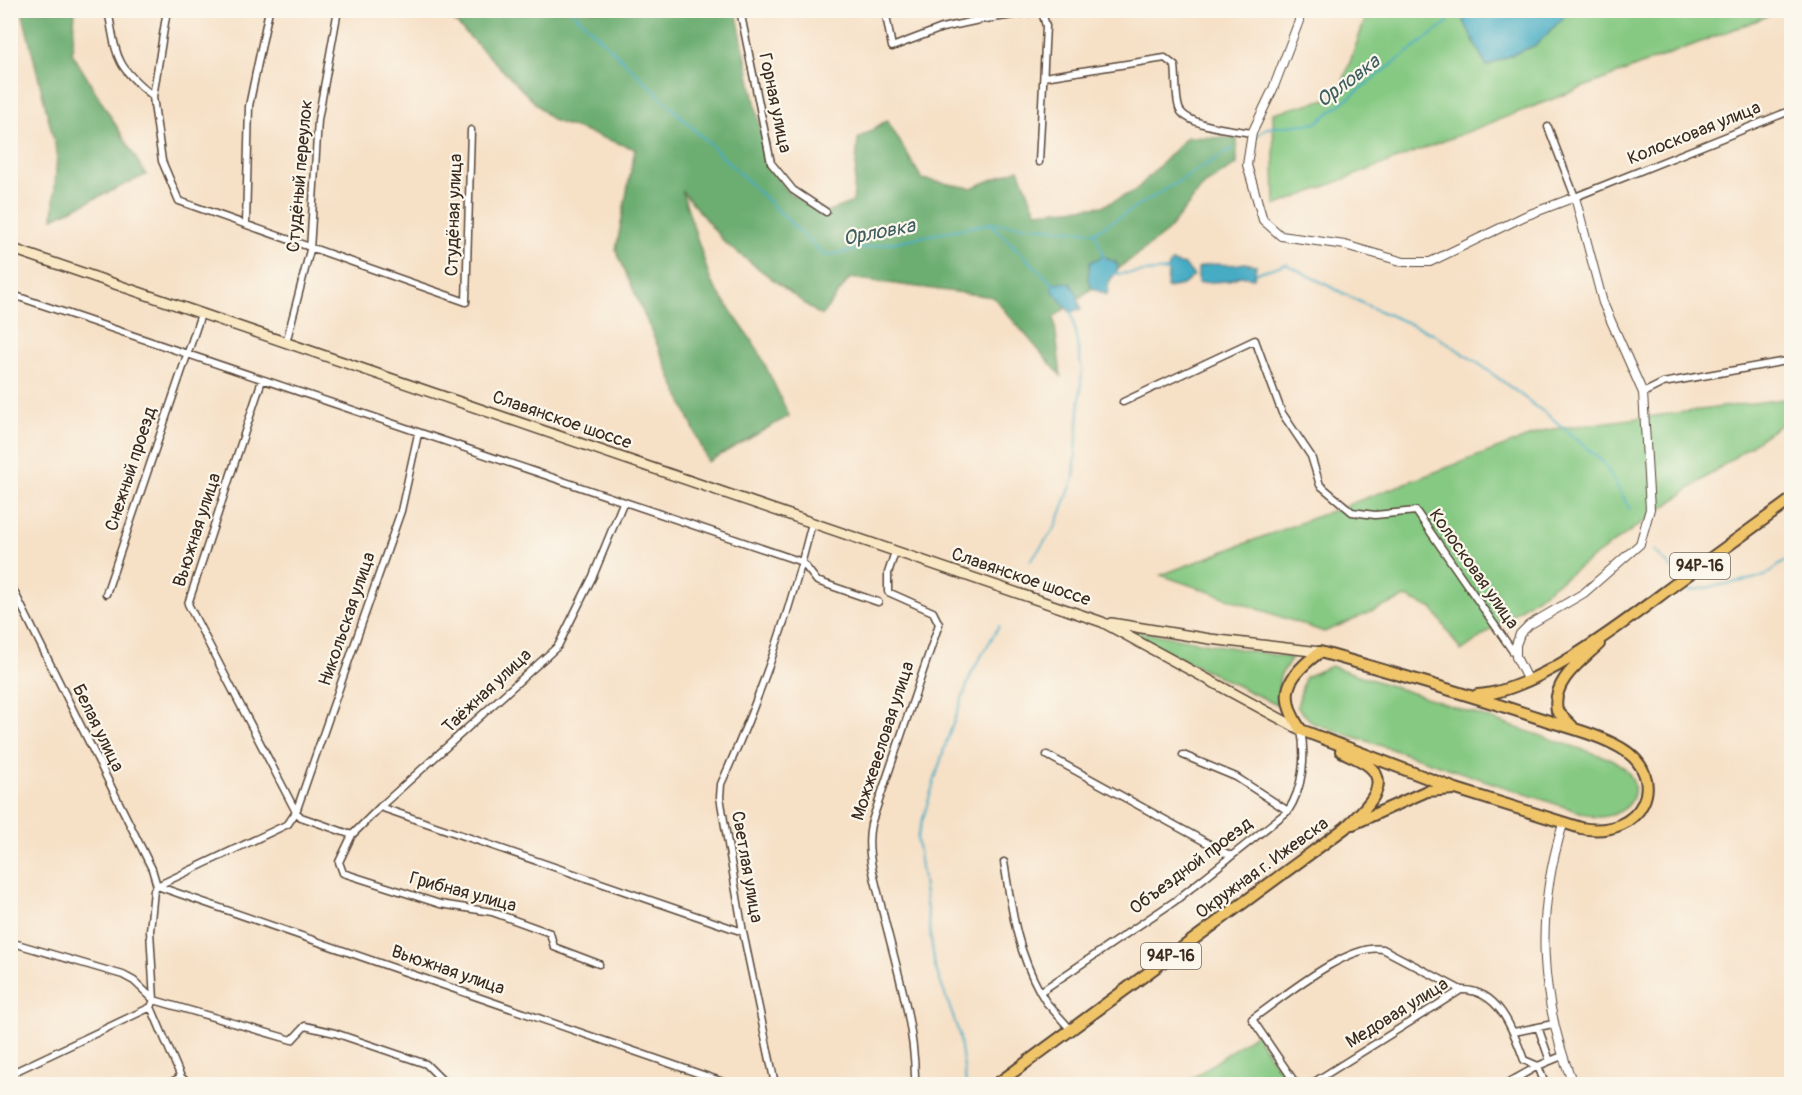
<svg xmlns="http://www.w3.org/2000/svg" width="1802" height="1095" font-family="Pangolin,sans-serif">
<rect width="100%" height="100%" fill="#fbf7ec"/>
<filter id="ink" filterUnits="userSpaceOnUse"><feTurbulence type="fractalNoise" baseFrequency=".0167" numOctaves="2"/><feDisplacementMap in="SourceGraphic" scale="12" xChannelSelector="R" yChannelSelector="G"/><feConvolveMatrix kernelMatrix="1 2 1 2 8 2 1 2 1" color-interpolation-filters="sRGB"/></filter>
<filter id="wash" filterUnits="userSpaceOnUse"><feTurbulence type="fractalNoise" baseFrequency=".008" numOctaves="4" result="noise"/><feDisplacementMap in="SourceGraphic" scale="24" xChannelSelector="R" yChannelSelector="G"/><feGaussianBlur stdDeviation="1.35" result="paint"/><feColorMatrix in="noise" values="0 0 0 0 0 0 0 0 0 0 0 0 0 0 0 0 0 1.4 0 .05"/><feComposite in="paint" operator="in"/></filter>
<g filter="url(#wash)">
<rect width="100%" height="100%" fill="#f6e0c6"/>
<path fill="#86c983" stroke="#607a50" stroke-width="1.5" d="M1368 11H1781L1275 206 1273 113 1338 96Z
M1791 398V417L1461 651 1433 609 1406 597 1324 632 1161 575 1547 430Z
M1119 628 1292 658 1280 676 1277 705Z
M1331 666 1614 760C1650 783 1635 817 1595 817L1313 723 1297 707 1305 677Z
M1255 1034 1290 1084H1185Z"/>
<path fill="#6cad71" stroke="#546c48" stroke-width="1.5" d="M22 11H75L72 53 146 175 53 218 57 153Z
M444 11H736L768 165 790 194 826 212 853 202 858 139 887 120 922 179 971 188 1019 169 1036 212 1103 206 1135 191 1187 137 1237 138V164L1204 185 1166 233 1054 317 1061 376 993 297 850 278 821 316 725 243 682 191 711 282 758 350 789 416 708 462 616 250 635 149 552 120Z"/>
<path fill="#44acc4" stroke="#406b71" stroke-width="1.5" d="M1459 11H1562L1563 18 1536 45 1486 66Z
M1103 256 1117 263 1118 269 1109 282 1107 295 1092 288 1088 279 1090 262Z
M1171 262 1185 265 1194 276 1183 285 1167 288 1168 269Z
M1244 263 1256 265 1254 278 1240 276 1227 281 1198 283V268C1212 260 1229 268 1244 263Z
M1060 282 1070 283 1077 293 1081 309 1070 312 1052 290 1053 283Z"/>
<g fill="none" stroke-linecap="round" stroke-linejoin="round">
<path stroke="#44acc4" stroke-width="2" d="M571 10 825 256 991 223 1095 232 1232 149
M1255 137 1267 128 1316 123 1449 21
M992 225 1055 286
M1095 232 1104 257
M1115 272 1116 274 1171 270
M1256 273 1286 264 1370 307 1432 333 1482 366 1553 419 1603 462 1630 509
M1654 550 1671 568
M1030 561 1055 528 1074 478 1082 370 1071 310
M1689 591 1763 577 1792 556
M966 1084 959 1033 935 967 917 838 946 743 972 672 999 626"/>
</g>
</g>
<g filter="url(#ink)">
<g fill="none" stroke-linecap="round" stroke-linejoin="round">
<g stroke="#574537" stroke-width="9">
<path id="minor" d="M108 10C117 57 114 65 153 96
M167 10 153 97 162 161 179 201 466 302 471 130
M740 10 771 163 793 190 826 212
M885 10 892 47 942 28 979 20 1048 10
M1044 77 1165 58 1175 66C1177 79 1175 95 1179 108 1185 126 1235 130 1252 133
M1548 127 1575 197 1792 110
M1039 162 1046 26 1042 12
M246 224 249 106 269 10
M10 294 802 562 817 581 878 602
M286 343 310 250 318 120 338 10
M262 380 188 604 296 812 301 817 352 835
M1643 393 1663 383 1792 360
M1123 402 1255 340 1282 413 1311 456 1320 485 1352 512 1375 515 1416 511 1516 656
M895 552 888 573V592L933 612 939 624 871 824C865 852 875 878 881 905 894 960 914 1019 915 1076
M10 583 152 869 157 886
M106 594 201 314
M1047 755 1231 856
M1183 755 1236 777 1288 811
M380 807 743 932
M1004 862C1012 910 1016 948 1040 992L1175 901 1288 811C1303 788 1306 757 1301 730
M157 886 729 1084
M157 886 288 824 296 812 401 511 418 434
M10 942 123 975 134 981 154 1000 292 1040 305 1026 335 1033 426 1064 446 1084
M599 964 554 947 550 933 492 912 440 904 343 873 339 862 352 835 380 807 558 646 593 576 623 503
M1040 992 1046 1002 1072 1031
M151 1007 181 1077 189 1084
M1538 1027 1550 1061
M1514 1032 1553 1024
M1538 1066 1545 1084
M10 1074 151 1007 154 1000 150 931 154 890 157 886
M168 1084 181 1077
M775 1084 743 932 720 797 721 784C759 701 790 612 812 523
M1296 1084 1252 1019C1281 999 1348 942 1383 949L1461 990
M1311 1084 1461 990C1499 989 1513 1030 1524 1060L1538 1066
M1506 1084 1538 1066 1562 1056"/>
</g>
<g stroke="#574537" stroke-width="10">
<path id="tertiary" d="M1299 10V21L1273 89 1252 133 1247 165 1263 220 1281 236 1345 245 1404 262H1430L1525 216 1575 197 1603 303 1643 393 1650 509 1640 544 1584 593 1529 625 1520 634 1516 645V657L1528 681
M1563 824C1535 915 1539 996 1573 1084"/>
</g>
<g stroke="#574537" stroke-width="12">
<path id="secondary" d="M10 248 1102 622 1301 730
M1111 623 1210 639 1320 652"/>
</g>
<g stroke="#574537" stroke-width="14">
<path id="primary" d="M1320 652C1394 673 1467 694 1539 718 1566 727 1597 734 1621 748 1671 777 1643 840 1581 828L1456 789 1301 730C1276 694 1288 675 1320 652Z
M1477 695C1536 692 1626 621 1674 585 1713 557 1752 528 1792 499
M1572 726 1557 711C1551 682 1580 662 1599 644
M1353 824 1427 791 1454 789
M997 1084 1345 828C1359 814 1393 787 1370 767 1362 760 1350 756 1341 751"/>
</g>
<use href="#minor" stroke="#fff" stroke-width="6"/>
<use href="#tertiary" stroke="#fff" stroke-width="8"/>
<use href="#secondary" stroke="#f9e7c3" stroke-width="9"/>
<use href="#primary" stroke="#f0c469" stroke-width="10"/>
</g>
</g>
<g text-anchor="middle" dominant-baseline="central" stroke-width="4.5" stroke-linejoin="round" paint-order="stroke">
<g fill="#fbf7ec" stroke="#75685c" stroke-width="1.5">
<rect x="1670" y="553" width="60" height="26" rx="4.5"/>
<rect x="1141" y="943" width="60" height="26" rx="4.5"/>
</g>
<g font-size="16" font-weight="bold" fill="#3b2a1e">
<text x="1700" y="566">94Р-16</text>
<text x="1171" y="956">94Р-16</text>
</g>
<g font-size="18" fill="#3b2a1e" stroke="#fbf7ec">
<text transform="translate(775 103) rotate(78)">Горная улица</text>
<text transform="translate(1694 133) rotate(-22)">Колосковая улица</text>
<text transform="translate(300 176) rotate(-85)">Студёный переулок</text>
<text transform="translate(454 215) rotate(-88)">Студёная улица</text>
<text transform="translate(562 420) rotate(19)">Славянское шоссе</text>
<text transform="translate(131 469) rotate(-72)">Снежный проезд</text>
<text transform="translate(197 530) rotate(-72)">Вьюжная улица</text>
<text transform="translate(1474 569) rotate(55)">Колосковая улица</text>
<text transform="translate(1021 577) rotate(19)">Славянское шоссе</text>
<text transform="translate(347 619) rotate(-71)">Никольская улица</text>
<text transform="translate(487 691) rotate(-43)">Таёжная улица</text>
<text transform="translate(98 728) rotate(64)">Белая улица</text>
<text transform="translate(883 741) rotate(-72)">Можжевеловая улица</text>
<text transform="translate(1191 866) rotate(-37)">Объездной проезд</text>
<text transform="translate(747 867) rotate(80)">Светлая улица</text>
<text transform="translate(1262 868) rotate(-36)">Окружная г. Ижевска</text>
<text transform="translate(463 892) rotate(15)">Грибная улица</text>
<text transform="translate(448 970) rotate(19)">Вьюжная улица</text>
<text transform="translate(1397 1013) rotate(-32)">Медовая улица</text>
</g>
<g font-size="20" font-style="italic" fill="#3f5e60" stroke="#fbf7ec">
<text transform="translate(1348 81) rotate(-37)">Орловка</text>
<text transform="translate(879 232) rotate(-11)">Орловка</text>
</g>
</g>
<rect width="1802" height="1095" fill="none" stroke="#fbf7ec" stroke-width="36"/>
</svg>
